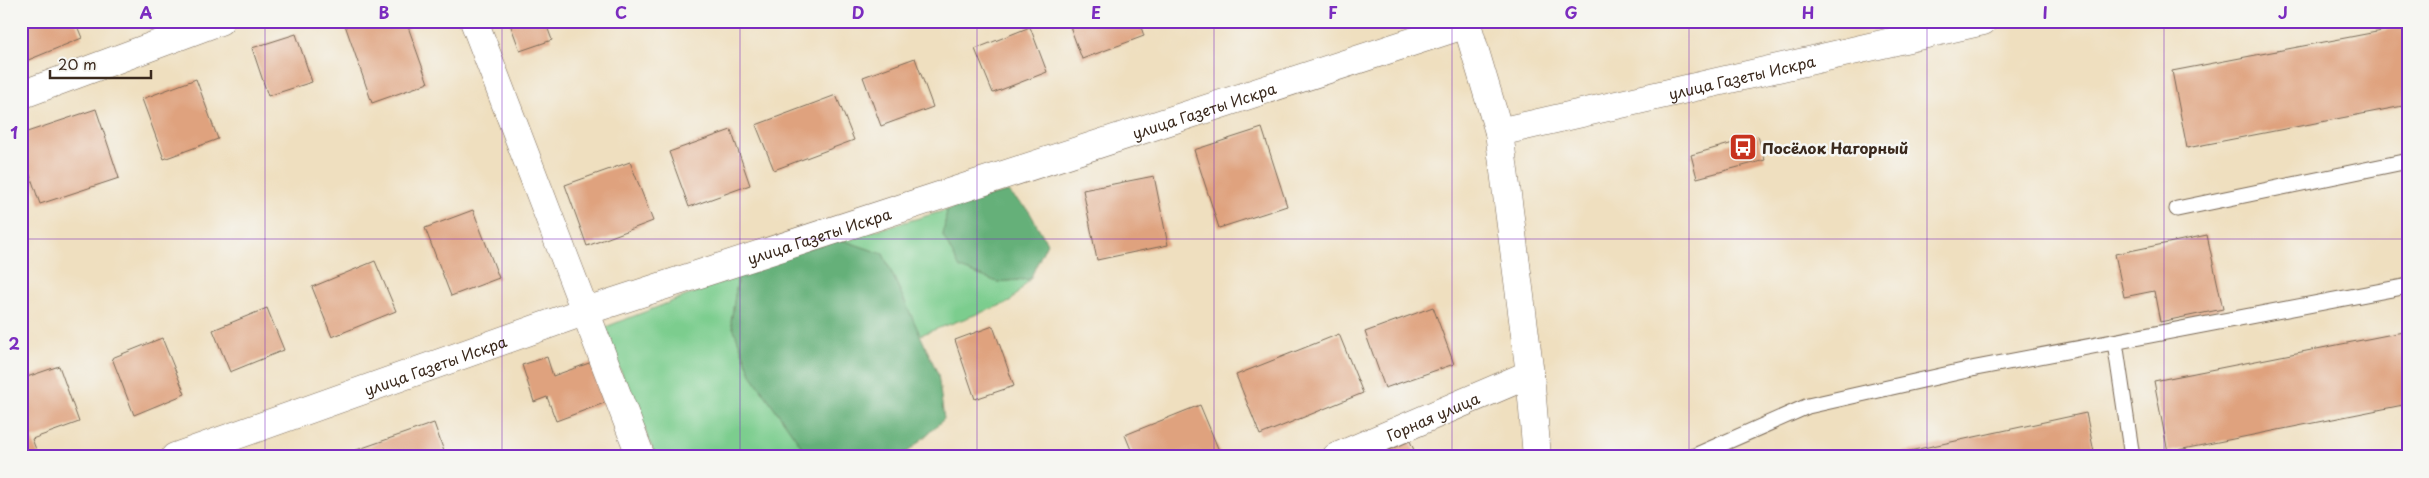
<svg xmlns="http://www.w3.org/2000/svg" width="2429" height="478" font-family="'Playpen Sans',sans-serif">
<rect width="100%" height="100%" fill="#f6f6f2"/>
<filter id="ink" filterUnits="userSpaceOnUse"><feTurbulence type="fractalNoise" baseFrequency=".02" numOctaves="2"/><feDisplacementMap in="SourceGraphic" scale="10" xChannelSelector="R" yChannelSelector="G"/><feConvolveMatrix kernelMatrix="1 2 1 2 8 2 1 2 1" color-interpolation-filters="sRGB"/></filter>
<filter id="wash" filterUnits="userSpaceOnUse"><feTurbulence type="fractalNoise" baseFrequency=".0096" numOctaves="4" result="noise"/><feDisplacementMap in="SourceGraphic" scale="20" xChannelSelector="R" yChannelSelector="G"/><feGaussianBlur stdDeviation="1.12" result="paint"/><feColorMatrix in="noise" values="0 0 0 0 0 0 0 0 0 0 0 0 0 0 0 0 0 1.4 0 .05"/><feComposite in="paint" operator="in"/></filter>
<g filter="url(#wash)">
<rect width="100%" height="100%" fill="#efdfbf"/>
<path fill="#7ccd8e" stroke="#5c7c56" d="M947 210 943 236 997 282 1030 279 1010 302 920 335 883 254 842 240Z
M738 276 731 322 752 376 802 447 776 457H656L603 328Z"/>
<path fill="#65b079" stroke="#506d4c" d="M1008 192 1029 211 1047 243 1030 279 997 282 960 268 943 236 947 210 969 201Z
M842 240 883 254 938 374 944 419 909 451 893 457H809L752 376 731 322 738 276 801 250Z"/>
<g id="blocks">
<path fill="#dfa27e" d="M21 21H75L82 38 21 63Z
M406 21 428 83 372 103 344 22Z
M509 21H545L552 40 520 51Z
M1068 21H1139L1144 36 1082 59Z
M2408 26V105L2187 148 2172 71Z
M1030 27 1047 72 993 93 975 49Z
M296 34 312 82 268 96 252 48Z
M915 58 933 107 881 126 863 77Z
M196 79 218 139 164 159 142 99Z
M836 95 854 140 774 170 756 125Z
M96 109 119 178 40 204 21 149V134Z
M1262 128 1287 206 1219 228 1194 150Z
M731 130 750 185 689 207 669 152Z
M1758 136 1765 160 1697 178 1691 155Z
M630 162 653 221 587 246 565 185Z
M1154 176 1168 245 1097 260 1083 190Z
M473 210 499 278 451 296 425 228Z
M2207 235 2223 309 2160 322 2154 291 2124 297 2115 254Z
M375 261 396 311 332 337 312 287Z
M1433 307 1454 364 1385 388 1365 332Z
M267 308 284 350 230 372 213 330Z
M993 326 1014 386 975 399 955 340Z
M2408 331V404L2168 452 2154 381Z
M1339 334 1363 393 1260 435 1236 375Z
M162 338 185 394 134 415 112 358Z
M547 357 553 376 592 362 607 402 556 421 547 397 534 402 522 365Z
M59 366 79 422 32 439 39 457H21V379Z
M1200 405 1220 453 1211 457H1134L1125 435Z
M2086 413 2095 457H1887L1886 456Z
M434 423 446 457H346L345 454Z
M1410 441 1417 457H1374Z"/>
</g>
</g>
<g filter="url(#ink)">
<use href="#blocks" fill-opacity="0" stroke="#7a6956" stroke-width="1"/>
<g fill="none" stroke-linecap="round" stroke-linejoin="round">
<g stroke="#7a6956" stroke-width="17">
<path id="lane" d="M2177 209 2408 161
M2115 342 2132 457
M1692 457 1808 406 1976 368 2408 286"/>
</g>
<g stroke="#7a6956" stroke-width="29">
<g id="street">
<path d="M474 21 641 457"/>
<path d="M1466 21 1499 132 1530 374 1537 457"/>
<path d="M21 95 220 21"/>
<path id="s1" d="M1499 132 1983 21"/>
<path id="s2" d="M175 457 586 311 1467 24"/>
<path id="s3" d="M1336 457 1530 374"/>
</g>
</g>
<use href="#lane" stroke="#fff" stroke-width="15"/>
<use href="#street" stroke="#fff" stroke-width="28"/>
</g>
</g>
<path fill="none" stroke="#7b2cbf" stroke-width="1" stroke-opacity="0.55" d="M265 21V457M502 21V457M740 21V457M977 21V457M1214 21V457M1452 21V457M1689 21V457M1927 21V457M2164 21V457M21 239H2408"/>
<defs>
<g id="bus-square" transform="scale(1.4375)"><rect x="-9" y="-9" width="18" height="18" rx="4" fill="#c8321e" stroke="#f6f6f2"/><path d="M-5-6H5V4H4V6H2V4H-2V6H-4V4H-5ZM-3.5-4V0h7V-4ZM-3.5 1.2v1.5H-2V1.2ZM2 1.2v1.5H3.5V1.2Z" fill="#fff"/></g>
</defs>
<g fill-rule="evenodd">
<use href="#bus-square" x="1743" y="147"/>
</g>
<g text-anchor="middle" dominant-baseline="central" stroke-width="5" stroke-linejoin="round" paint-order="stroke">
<g font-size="15" fill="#3b2a1e" stroke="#f6f6f2">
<text stroke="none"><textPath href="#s1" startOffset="249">улица Газеты Искра</textPath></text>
<text stroke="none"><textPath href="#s2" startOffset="1086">улица Газеты Искра</textPath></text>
<text stroke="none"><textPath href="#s2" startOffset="681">улица Газеты Искра</textPath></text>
<text stroke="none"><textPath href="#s2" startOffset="276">улица Газеты Искра</textPath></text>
<text stroke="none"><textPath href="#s3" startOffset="105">Горная улица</textPath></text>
</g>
<g font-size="15" font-weight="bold" fill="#3b2a1e" stroke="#f6f6f2" text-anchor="start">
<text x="1762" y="147">Посёлок Нагорный</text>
</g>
</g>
<rect width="2429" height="478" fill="none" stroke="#f6f6f2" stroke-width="55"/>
<path d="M50 70v8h101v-8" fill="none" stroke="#3b2a1e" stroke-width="2.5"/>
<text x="58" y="70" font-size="15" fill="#3b2a1e" stroke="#f6f6f2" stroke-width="4" paint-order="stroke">20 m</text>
<rect x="28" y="28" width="2374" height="422" fill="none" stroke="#7b2cbf" stroke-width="2"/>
<g font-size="16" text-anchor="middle" font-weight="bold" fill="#7b2cbf">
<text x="146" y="19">A</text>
<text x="384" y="19">B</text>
<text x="621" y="19">C</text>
<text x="858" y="19">D</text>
<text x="1096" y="19">E</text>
<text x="1333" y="19">F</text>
<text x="1571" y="19">G</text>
<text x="1808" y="19">H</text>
<text x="2045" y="19">I</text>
<text x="2283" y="19">J</text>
<text x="14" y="139">1</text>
<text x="14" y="350">2</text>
</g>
</svg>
